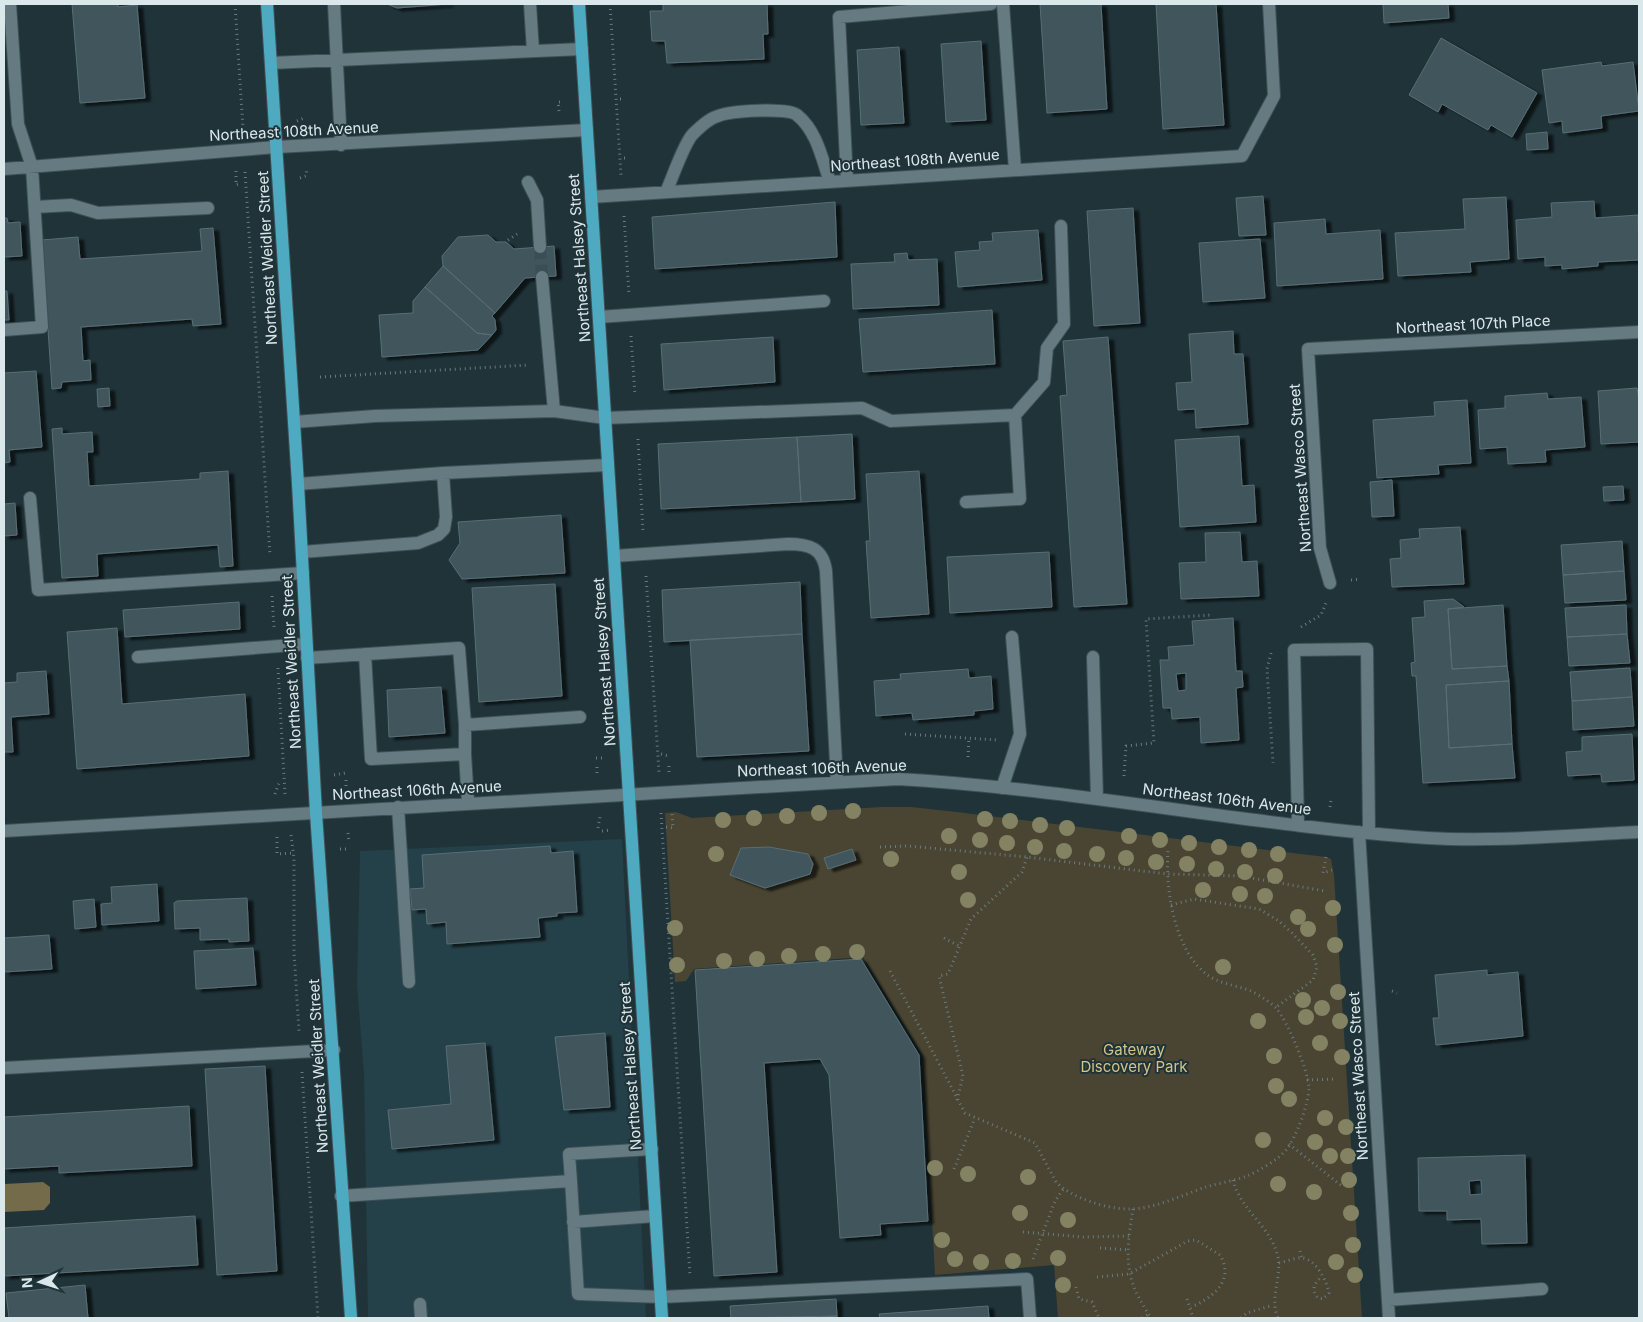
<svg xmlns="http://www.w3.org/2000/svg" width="1643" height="1322" font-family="Inter,sans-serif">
<defs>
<filter id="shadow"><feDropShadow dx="5.5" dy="3" stdDeviation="1" flood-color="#0009"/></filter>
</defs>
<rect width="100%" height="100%" fill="#1f3338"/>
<path fill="#244048" d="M622 839 646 1318H368L364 1074 357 985 360 851Z"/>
<path fill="#494532" d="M881 807H911L957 812 1326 857 1331 859 1334 875 1362 1318H1058L1054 1265 935 1275 923 1056 863 957 694 969 686 981 675 982 665 813 676 812 692 818Z"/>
<path fill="#736b49" d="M43 1182 50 1187V1203L44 1210 4 1212V1184Z"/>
<path fill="#40555b" stroke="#596e75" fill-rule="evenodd" filter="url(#shadow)" d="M72 4H118V7L137 5 145 98 80 103Z
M387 4H448L397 8Z
M663 4H767L768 34H763L764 59 667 63 665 41H652L650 11H663Z
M1040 4H1101L1107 109 1047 113Z
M1156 4H1216L1224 125 1163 129Z
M1383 4H1448L1449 18 1384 23Z
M1441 38 1537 93 1512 137 1491 125 1488 130 1442 104 1438 112 1409 95Z
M981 41 986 120 946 122 941 44Z
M899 47 904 123 861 125 857 50Z
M1601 62 1602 66 1633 62 1639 111 1601 116 1602 128 1563 133 1562 121 1549 123 1542 70Z
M1547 132 1548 149 1527 150 1526 134Z
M1263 196 1266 235 1239 236 1236 198Z
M1506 197 1509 259 1470 262 1471 272 1398 276 1395 233 1465 229 1463 199Z
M1594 201 1595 218 1638 215 1639 260 1598 262V266L1562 269V265L1545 266V257L1518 259 1516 220 1552 217 1551 203Z
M835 202 837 257 655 269 652 217Z
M1133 208 1140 323 1094 326 1087 211Z
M4 218H7L8 223 20 222 22 256 4 257Z
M1325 219 1326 234 1380 230 1383 279 1277 286 1274 223Z
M213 228 221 324 193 326 192 319 81 327 83 361 90 360 91 380 62 382 61 388 52 389 42 240 78 237 80 259 202 251 200 229Z
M1038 230 1042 280 958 287 955 252 980 250 979 242 993 241 992 233Z
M488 235 496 242H506L514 249 554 246 556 276 525 278 495 313 443 266 442 256 458 237Z
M1260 239 1265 298 1203 302 1199 243Z
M907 253 908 260 937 259 939 305 853 309 851 264 895 262 894 254Z
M443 266 495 313 492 316 495 320 496 330 492 335 477 333 425 287Z
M425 287 477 333 492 335 478 350 382 357 379 315 413 313V301Z
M4 291H7L9 320H4Z
M992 310 995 364 863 372 859 319Z
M1233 331 1234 354H1243L1248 424 1196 428 1195 409 1178 410 1176 383 1192 382 1189 334Z
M773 337 775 382 664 390 661 344Z
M1108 337 1127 604 1074 607 1060 396 1067 395 1063 341Z
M4 370V373L36 371 42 447 9 450 10 462 4 463Z
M109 388 110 406 98 407 97 389Z
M1637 388 1639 400V442L1601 444 1598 391Z
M1547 393 1548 399 1581 397 1585 447 1545 450 1546 462 1508 464 1507 447 1480 449 1478 410 1505 408V396Z
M1467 400 1471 463 1438 465 1439 474 1377 478 1373 420 1435 416 1434 402Z
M62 428V434L92 432 93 452H87L89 486 200 479V473L228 471 233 566 220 567 218 545 97 554 98 576 62 578 52 429Z
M852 434 855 499 801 502 797 437Z
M1239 436 1242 486 1254 485 1256 522 1180 527 1175 440Z
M797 437 801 502 661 509 658 444Z
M919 471 929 614 871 618 866 541H870L866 474Z
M1392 480 1394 516 1372 517 1370 482Z
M1623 486 1624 500 1604 501 1603 487Z
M15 503 17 535 4 536V504Z
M561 515 565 573 462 579 449 560 460 543 458 522Z
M1460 527 1464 584 1392 587 1390 559 1401 558 1400 540 1420 538 1419 529Z
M1240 532 1242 562 1257 561 1259 596 1181 599 1179 563 1206 562 1205 533Z
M1622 541 1624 571 1563 575 1561 545Z
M1049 552 1052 607 950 613 947 557Z
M1624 571 1626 600 1565 603 1563 575Z
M800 582 802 634 664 642 662 590Z
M555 584 562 696 479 702 472 588Z
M1453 599 1464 607 1448 609 1452 669 1507 666 1509 681 1446 685 1449 748 1512 744 1515 778 1423 783 1416 676H1412L1411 663 1415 662 1412 618 1425 617 1424 601Z
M239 602 240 629 125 637 123 610Z
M1503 605 1507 666 1452 669 1448 609Z
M1626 605 1627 634 1567 637 1565 608Z
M1233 618 1236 671H1242L1243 687 1236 688 1239 740 1201 743 1200 717 1172 719 1171 708H1163L1160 660H1169L1168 647 1194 645 1192 621ZM1186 673V690L1178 691 1176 674Z
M117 628 122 704 245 694 249 756 77 769 67 632Z
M802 634 809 751 697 757 690 640Z
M1627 634 1630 663 1569 666 1567 637Z
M1630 668 1632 697 1572 701 1570 672Z
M968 669 969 678 991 676 993 709 974 711V715L913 720 912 713 876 716 874 681 901 679 900 674Z
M46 671 49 714 11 717 13 752H4V683L17 682V673Z
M1509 681 1512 744 1449 748 1446 685Z
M441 687 445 733 389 737 387 690Z
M1632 697 1634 726 1573 730 1572 701Z
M1632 734 1634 780 1602 782 1601 774 1568 776 1566 752 1582 751V737Z
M550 846 551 853 573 851 577 912 557 913V916L538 918 540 937 447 944 446 922 427 924 426 909 412 910 410 889 424 888 422 855Z
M769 847 808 854 813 864 810 874 765 888 730 875 741 848Z
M852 849 856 860 828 869 824 858Z
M157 884 159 921 102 925 101 904 112 903 111 887Z
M247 898 249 941 229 942V939L200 940V928L175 929 174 903 177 901Z
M94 899 96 927 75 929 73 901Z
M49 935 52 969 4 972V938Z
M253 948 256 985 196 989 194 951Z
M861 959 919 1055 928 1221 880 1224 881 1235 840 1238 829 1075 820 1059 764 1063 777 1272 714 1276 695 970Z
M1487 970V975L1518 972 1523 1036 1436 1045 1433 1018H1439L1435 975Z
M605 1033 610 1107 564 1110 555 1037Z
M485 1043 494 1140 392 1149 388 1110 451 1104 446 1046Z
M265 1066 277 1271 217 1275 205 1069Z
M189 1106 192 1166 59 1173V1166L4 1169V1117Z
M1525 1155 1527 1243 1482 1244 1481 1219 1447 1220V1211H1419L1418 1158ZM1481 1180 1482 1194 1470 1195 1469 1181Z
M195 1216 198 1265 4 1276V1228Z
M85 1285 88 1318H9L6 1293Z
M836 1299 837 1316 731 1318 730 1306Z
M988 1306 989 1318H880L879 1314Z
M837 1316V1318H823L822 1317Z"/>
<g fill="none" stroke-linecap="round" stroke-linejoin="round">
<path stroke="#3b4e53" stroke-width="12" stroke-dasharray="12 6" stroke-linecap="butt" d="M540 247 542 277"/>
<g stroke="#3e5055" stroke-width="14">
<path id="minor" d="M334 4 341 145
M530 4 533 51
M1003 4 1015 170
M271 63 582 49
M4 169 277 147 587 130
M847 181 839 17 991 4
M528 182 537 200 540 247
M666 192C672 179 684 143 693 134 699 128 710 118 718 116 730 111 788 107 797 115 817 131 822 159 830 182
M591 197 1242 156 1274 96 1269 4
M35 207 71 205 98 213 208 208
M542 277 554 411
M599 317 824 301
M4 330 42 327 32 167 18 124 10 4
M1015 415 1044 382 1047 348 1064 324 1061 226
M294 422 375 416 554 411 605 418 862 408 891 421 1015 415 1020 499 966 502
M298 484 443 473 608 465
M30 498 38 590 303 573
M302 552 418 543 438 535 444 529 446 517 443 473
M614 556 788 544C809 544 823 548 826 571L837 782
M1330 583 1320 548 1308 349 1639 332
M365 654 371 759 465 754 468 803
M138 657 306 644
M1093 657 1097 799
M307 658 459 648 465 725 580 717
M465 725V754
M1002 788 1020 734 1012 637
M398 807 409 982
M1298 824 1294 650 1367 649 1369 833
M4 831 898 779C1075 789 1250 826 1428 838 1498 842 1569 835 1639 832
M1359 832 1389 1318
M4 1068 334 1050
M571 1181 578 1294 661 1297 1027 1279 1030 1318
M341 1196 571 1181 569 1154 652 1149
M573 1222 655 1216
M1388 1300 1542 1289
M420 1304 421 1318"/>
</g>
<g stroke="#3e5055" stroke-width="14">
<path id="major" d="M267 4 298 484 316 813 351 1318
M579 4 662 1318"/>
</g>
<path stroke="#6a7b7f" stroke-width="3" stroke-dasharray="1 4" stroke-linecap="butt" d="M235 4 243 128
M610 4 621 175
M620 99H625
M559 111 558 102H564
M297 121 304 118
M624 158H628
M236 171V185L241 183
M245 172 270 555
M300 178 306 176 307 168
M624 216 629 295
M508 240 517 234
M631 336 635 395
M320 377 529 365
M638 439 643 532
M646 576 659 772
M1351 580 1361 579
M272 596 274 627
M1301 627 1321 615 1326 603
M1271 653 1267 669 1273 763
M278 668 285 794
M905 734 997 740
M661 754 669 756
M968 757 969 738
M596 758H605
M597 767V776
M669 772V765
M334 775 345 773
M1124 776 1126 746 1154 743 1146 619 1211 615
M346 780V790
M275 794 280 780
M1330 807 1331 800
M661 813 690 1276
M666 827 673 828 672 814
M598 828 600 817
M602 831 611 830
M348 833 349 842
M291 835 294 858V953L299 1031
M277 837V854L293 853
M880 847 908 846 1027 857 1167 874 1240 876 1325 891
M340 849H349
M1326 857 1323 873 1332 870
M1171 905 1194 899 1259 909 1279 921 1292 933 1313 955 1317 967 1313 980 1275 1008
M944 938 959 946
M890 971 965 1113 1035 1143 1056 1182C1072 1198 1104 1208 1126 1209 1153 1210 1182 1195 1206 1187 1219 1183 1234 1181 1247 1176 1259 1171 1279 1159 1287 1149 1296 1137 1309 1103 1309 1088 1308 1070 1288 1022 1276 1008 1269 1001 1260 996 1251 991 1236 985 1218 984 1205 973 1174 948 1165 888 1168 850
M1392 991 1397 993
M302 1072 318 1318
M1307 1080 1336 1079
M957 1100 963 1076 939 976 948 974 971 919 1022 872 1027 857
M1289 1144 1343 1187
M954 1169 975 1118
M1233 1180C1240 1210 1271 1226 1278 1257 1282 1278 1269 1298 1278 1318
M1133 1209C1129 1234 1124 1262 1134 1287 1138 1298 1145 1308 1151 1318
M1023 1232 1083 1237 1129 1236
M1100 1248 1129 1250
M1300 1251 1302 1258
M1033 1259 1055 1201 1064 1188
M1279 1263C1285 1262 1296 1257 1303 1258 1316 1260 1327 1281 1329 1293L1323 1299 1318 1298C1310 1289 1315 1283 1322 1276
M1097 1277 1129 1274 1188 1241 1196 1240 1220 1255C1235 1280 1213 1298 1191 1307
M1076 1287 1079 1299 1092 1302 1099 1318
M1187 1299 1193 1318
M1142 1318 1149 1314
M1241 1318 1247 1313 1273 1305"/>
<use href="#minor" stroke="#657b81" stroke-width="12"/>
<use href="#major" stroke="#4eaac1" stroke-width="12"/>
</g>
<g fill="#838364">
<circle cx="853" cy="811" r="8"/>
<circle cx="819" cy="813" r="8"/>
<circle cx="787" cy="816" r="8"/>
<circle cx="754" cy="818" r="8"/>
<circle cx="985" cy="819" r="8"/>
<circle cx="723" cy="820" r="8"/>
<circle cx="1010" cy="821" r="8"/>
<circle cx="1040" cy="825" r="8"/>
<circle cx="1067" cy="828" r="8"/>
<circle cx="949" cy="836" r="8"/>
<circle cx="1129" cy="836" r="8"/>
<circle cx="980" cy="840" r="8"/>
<circle cx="1160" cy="840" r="8"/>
<circle cx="1007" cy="843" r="8"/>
<circle cx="1189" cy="843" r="8"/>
<circle cx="1035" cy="847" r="8"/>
<circle cx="1219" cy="847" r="8"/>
<circle cx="1249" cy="850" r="8"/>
<circle cx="1064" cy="851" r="8"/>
<circle cx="716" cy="854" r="8"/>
<circle cx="1097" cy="854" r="8"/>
<circle cx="1278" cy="854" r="8"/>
<circle cx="1126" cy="858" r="8"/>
<circle cx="891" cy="859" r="8"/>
<circle cx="1156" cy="862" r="8"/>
<circle cx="1187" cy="864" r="8"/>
<circle cx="1216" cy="869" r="8"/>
<circle cx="959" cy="872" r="8"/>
<circle cx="1245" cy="872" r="8"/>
<circle cx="1275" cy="876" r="8"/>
<circle cx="1203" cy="890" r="8"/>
<circle cx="1240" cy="894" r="8"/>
<circle cx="1265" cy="896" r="8"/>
<circle cx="968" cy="900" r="8"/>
<circle cx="1333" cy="908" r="8"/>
<circle cx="1298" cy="917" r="8"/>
<circle cx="675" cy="928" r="8"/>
<circle cx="1308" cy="929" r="8"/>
<circle cx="1335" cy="945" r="8"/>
<circle cx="857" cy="952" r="8"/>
<circle cx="823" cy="954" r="8"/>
<circle cx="789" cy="956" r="8"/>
<circle cx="757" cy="959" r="8"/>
<circle cx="724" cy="961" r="8"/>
<circle cx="677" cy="965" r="8"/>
<circle cx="1223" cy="967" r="8"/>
<circle cx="1338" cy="992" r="8"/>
<circle cx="1303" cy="1000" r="8"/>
<circle cx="1322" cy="1008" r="8"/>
<circle cx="1306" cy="1017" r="8"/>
<circle cx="1258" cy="1021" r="8"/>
<circle cx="1340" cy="1021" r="8"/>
<circle cx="1320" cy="1043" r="8"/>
<circle cx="1274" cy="1056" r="8"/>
<circle cx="1342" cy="1057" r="8"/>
<circle cx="1276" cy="1086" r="8"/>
<circle cx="1289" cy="1099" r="8"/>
<circle cx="1325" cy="1118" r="8"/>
<circle cx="1346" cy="1127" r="8"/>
<circle cx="1263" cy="1140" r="8"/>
<circle cx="1315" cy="1142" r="8"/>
<circle cx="1330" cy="1156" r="8"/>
<circle cx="1348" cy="1156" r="8"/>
<circle cx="935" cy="1168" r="8"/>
<circle cx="968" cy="1174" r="8"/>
<circle cx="1028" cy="1177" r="8"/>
<circle cx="1349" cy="1180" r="8"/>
<circle cx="1278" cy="1184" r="8"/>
<circle cx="1314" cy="1192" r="8"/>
<circle cx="1020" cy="1213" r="8"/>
<circle cx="1351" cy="1213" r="8"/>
<circle cx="1068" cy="1220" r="8"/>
<circle cx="942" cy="1240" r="8"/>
<circle cx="1353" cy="1245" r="8"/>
<circle cx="1058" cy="1258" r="8"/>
<circle cx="955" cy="1259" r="8"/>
<circle cx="1013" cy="1261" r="8"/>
<circle cx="981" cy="1262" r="8"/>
<circle cx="1336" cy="1262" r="8"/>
<circle cx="1355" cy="1275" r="8"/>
<circle cx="1063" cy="1285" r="8"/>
</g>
<g text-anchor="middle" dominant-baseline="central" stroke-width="4" stroke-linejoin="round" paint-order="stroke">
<g font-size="15" fill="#dbe8eb" stroke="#1f3338">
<text transform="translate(294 131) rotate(-3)">Northeast 108th Avenue</text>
<text transform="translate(915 160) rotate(-4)">Northeast 108th Avenue</text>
<text transform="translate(267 258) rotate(-93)">Northeast Weidler Street</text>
<text transform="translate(579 258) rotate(-94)">Northeast Halsey Street</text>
<text transform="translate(1473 324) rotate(-3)">Northeast 107th Place</text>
<text transform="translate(1300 468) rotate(-94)">Northeast Wasco Street</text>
<text transform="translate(291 662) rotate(-93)">Northeast Weidler Street</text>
<text transform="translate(604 662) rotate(-94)">Northeast Halsey Street</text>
<text transform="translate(822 768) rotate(-2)">Northeast 106th Avenue</text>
<text transform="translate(417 790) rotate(-3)">Northeast 106th Avenue</text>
<text transform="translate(1227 799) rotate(7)">Northeast 106th Avenue</text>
<text transform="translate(318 1066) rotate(-93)">Northeast Weidler Street</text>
<text transform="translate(630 1066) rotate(-94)">Northeast Halsey Street</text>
<text transform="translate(1358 1076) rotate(-93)">Northeast Wasco Street</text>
</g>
<g font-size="15" fill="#d4c488" stroke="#1f3338">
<text x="1134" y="1049">Gateway<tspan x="1134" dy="17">Discovery Park</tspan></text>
</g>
</g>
<rect width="1643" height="1322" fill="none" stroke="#dbe8eb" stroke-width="10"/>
<g transform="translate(40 1282) rotate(266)" stroke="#1f3338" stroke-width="4" paint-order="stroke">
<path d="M0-4L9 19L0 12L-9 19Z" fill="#dbe8eb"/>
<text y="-8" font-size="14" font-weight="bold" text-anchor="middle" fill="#dbe8eb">N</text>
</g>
</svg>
